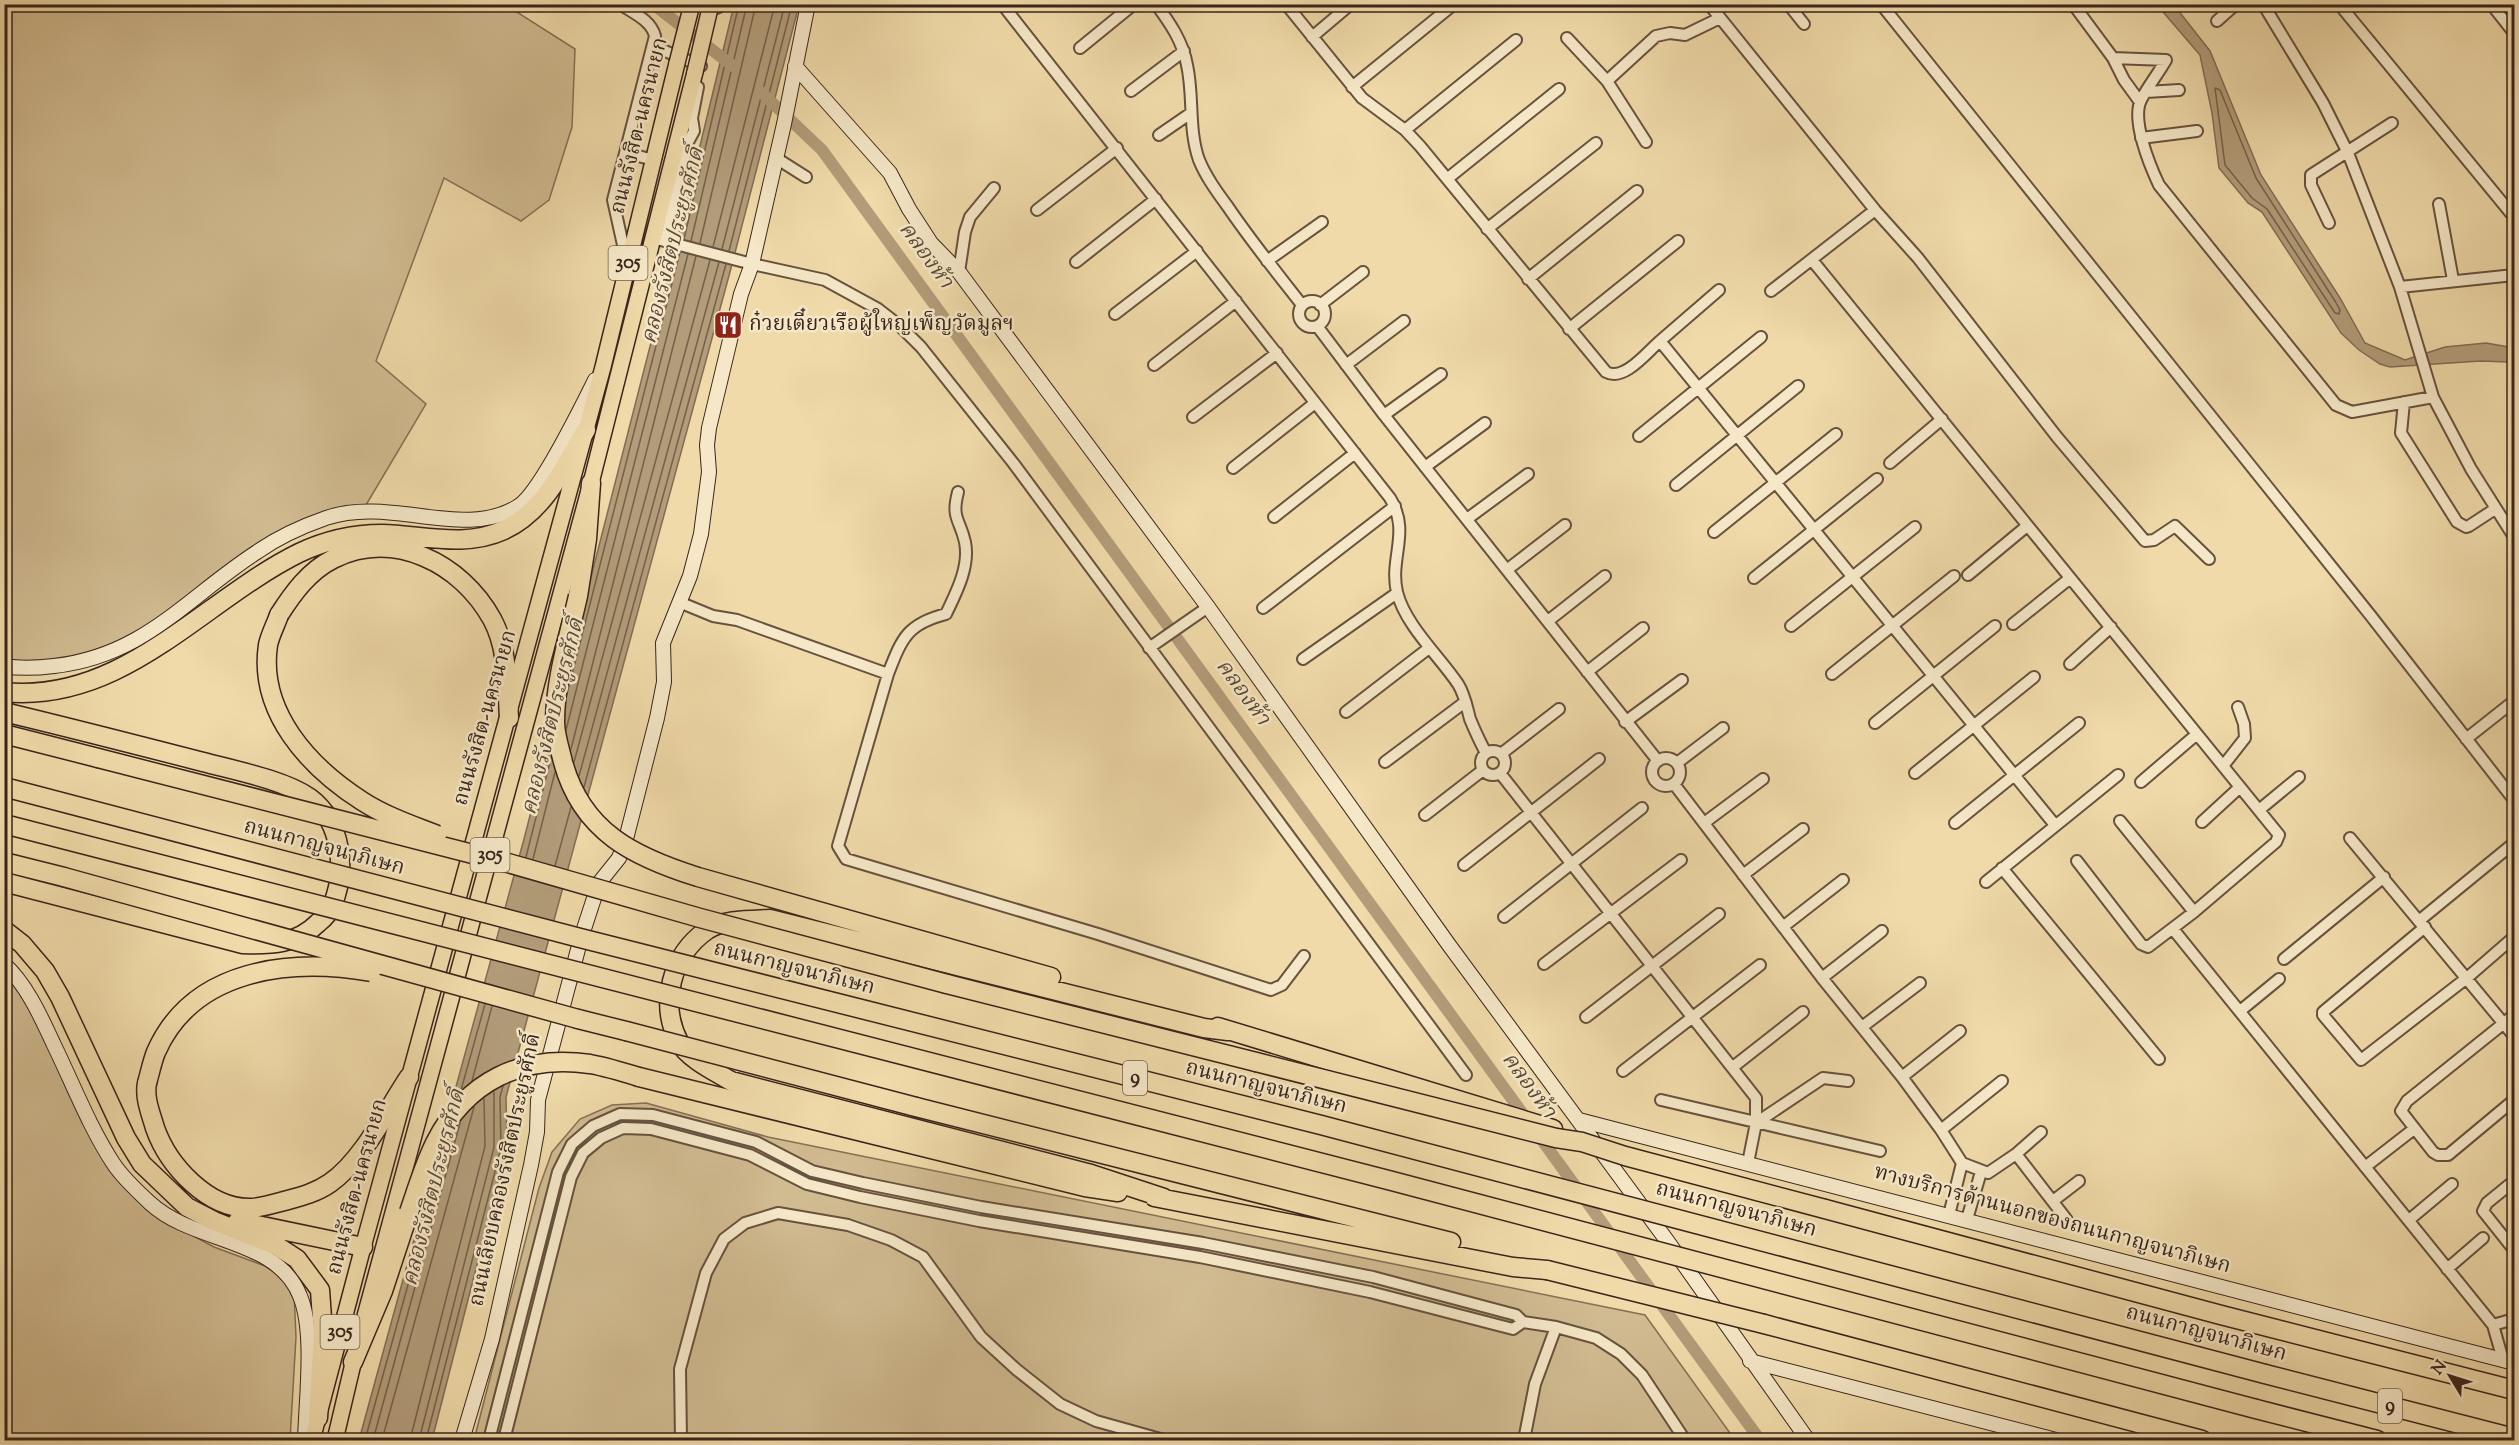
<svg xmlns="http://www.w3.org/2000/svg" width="2519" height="1445" font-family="'Sorts Mill Goudy','Noto Serif Thai',serif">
<rect width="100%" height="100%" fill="#f0daa9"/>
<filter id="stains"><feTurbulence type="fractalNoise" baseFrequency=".00333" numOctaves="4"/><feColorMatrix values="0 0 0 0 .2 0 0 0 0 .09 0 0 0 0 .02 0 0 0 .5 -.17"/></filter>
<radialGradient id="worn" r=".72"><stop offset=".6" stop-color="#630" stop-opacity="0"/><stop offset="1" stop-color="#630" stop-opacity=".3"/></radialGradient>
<path fill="#d1bb91" stroke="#857056" stroke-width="1.5" d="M4 5H506L575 49 572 127 549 200 521 221 444 178 376 361 426 404 366 505 310 519 158 622 109 650 75 660 5 661Z
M4 967 23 991 113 1173 165 1221 214 1247 265 1266 278 1275 294 1293 296 1337 290 1440H5Z
M646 1103 768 1137 1645 1315 1735 1440H474L539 1188 552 1152 580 1119 612 1105Z"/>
<path fill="#b29c79" stroke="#826c53" stroke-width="1.5" d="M734 5H799L730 272 506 1097 507 1148 432 1440H359L524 839 678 237Z
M2157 5H2174L2210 51 2261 175 2340 298 2365 343 2405 360 2445 347 2486 343 2514 348V369L2508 367V362L2480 361 2390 367 2380 364 2359 350 2341 333 2262 212 2248 203 2219 168 2212 113 2200 55Z"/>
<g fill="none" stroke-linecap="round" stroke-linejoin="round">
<path stroke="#76604a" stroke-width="1.5" d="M2215 88 2220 90 2256 178 2335 301 2340 310 2339 314 2335 313 2267 209 2252 198 2225 165Z
M684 239 739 4
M691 241 747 4
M700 243 756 4
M713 247 775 4
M722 249 785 4
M729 251 792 4
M567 694 680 252
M566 730 688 254
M571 749 696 256
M574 762 710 260
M579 776 719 262
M584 787 726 264
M526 857 551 758
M533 859 555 772
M555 866 571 807
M472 1081 492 1006
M461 1090 485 1004
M365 1440 447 1144
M373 1440 460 1123
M382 1440 474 1107
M410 1440 485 1146 484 1099
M419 1440 494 1147V1092
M426 1440 501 1148 500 1097 503 1086"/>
<path stroke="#b29c79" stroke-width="12" d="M653 4 733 66
M761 92 822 150 1760 1440"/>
<g stroke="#67523e" stroke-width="14">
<path id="street" d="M620 4C633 13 651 20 655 36L613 200 627 263
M711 4 717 8 724 4
M1002 4 1390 498C1411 532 1389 558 1397 592 1405 625 1440 657 1458 684 1465 695 1467 708 1470 719 1475 731 1480 742 1486 753
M1156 4C1170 23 1183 42 1187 65 1194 96 1188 129 1199 160 1206 177 1217 192 1228 207 1251 241 1277 273 1302 305
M1286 4 1362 98 1405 130 1420 146 1606 372C1624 382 1647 352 1660 341L2055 825
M1709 4 1875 210 1918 258 2057 437 2145 541 2154 540 2175 526 2209 559
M1788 4 1804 24
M1881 4 2371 616 2514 800
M2073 4 2113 58 2124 80 2140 102
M2263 4 2323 103 2348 153 2400 287 2433 397 2471 469 2514 537
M2339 4 2514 217
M2491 4 2514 33
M2217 21 2236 4
M1312 37 1351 4
M1567 38 1607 81 1646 142
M653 46 701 66
M1080 48 1134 4
M2113 58 2166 60C2158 74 2148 86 2141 100 2131 120 2150 166 2159 185L2336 405 2352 412 2433 397
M1607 81 1656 36 1670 33 1685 35 1720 18
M1352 87 1454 4
M1131 91 1184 51
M2146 92 2179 90
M1405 130 1516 40
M1159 135 1191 113
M2141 138 2197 131
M626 153 654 160
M776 158 806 177
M1447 179 1559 89
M2439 204 2453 280
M1037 210 1117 148
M2329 223 2311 185V175L2392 123
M1487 229 1596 143
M653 238 752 264 825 280 878 309 900 326 921 347 1014 464 1466 1075
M665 241 687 144 694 131 692 118 698 87
M1812 260 2279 835 2276 842 2194 912 2148 947 2141 944 2077 861
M1267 261 1322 222
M1076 262 1156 199
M959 272 965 232 970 217 994 188
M1528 279 1637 191
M2400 287 2514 275
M1771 291 1875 210
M1299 314a13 13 0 1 1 26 0a13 13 0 1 1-26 0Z
M1320 305 1363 272
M1115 314 1197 251
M1317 326 1384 415 1658 761
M1569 329 1678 241
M1660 341 1719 290
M1154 365 1236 301
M1346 365 1404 321
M2404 402 2401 433 2457 522 2466 527 2469 526 2495 509
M1384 415 1441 374
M1193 417 1277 353
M1639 436 1761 337
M1890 463 1942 419
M1425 467 1485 423
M1233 468 1315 403
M1676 485 1798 386
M1274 517 1355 453
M1467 519 1528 474
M1714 532 1836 434
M1508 569 1565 525
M1968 575 2027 526
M1754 578 1877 479
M679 602 713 616 737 620 888 674 838 846 846 859 1098 934 1271 990 1282 985 1304 956
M1263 608 1395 506
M1548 621 1605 576
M2013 624 2069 579
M1791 626 1915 527
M1149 648 1208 607
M1303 659 1397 593
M2070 664 2111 627
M1587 672 1643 628
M888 674C902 638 907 624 946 614 956 593 970 567 965 542 960 519 951 519 958 492
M1832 674 1954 576
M1346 712 1429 648
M1625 722 1682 680
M1875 723 1995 626
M2466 739 2514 701
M1481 763a12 12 0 1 1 24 0a12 12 0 1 1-24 0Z
M1501 754 1559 709
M1652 772a14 14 0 1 1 28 0a14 14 0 1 1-28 0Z
M1385 762 1465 702
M1677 763 1723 728
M2223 766 2245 738 2244 724 2238 707
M1500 773 1756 1098V1123L1748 1163
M1915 773 2034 677
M2141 782 2197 734
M1674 784 1822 978 1902 1077 1941 1130 1962 1163 1988 1173 2016 1154 2067 1220
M2259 810 2299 777
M1425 815 1483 770
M2120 821 2194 912
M2202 822 2240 787
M1704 823 1763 779
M1955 823 2079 723
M2350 838 2514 1036
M1464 865 1599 759
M2002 868 2159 1059
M1743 875 1803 829
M1986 882 2118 775
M1504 917 1642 808
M2420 920 2514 843
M1784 926 1843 880
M2425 927 2323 1012V1015L2361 1060 2468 977 2514 937
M2173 929 2493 1325 2514 1319
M2284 959 2384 877
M1544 964 1681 860
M1822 978 1882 931
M2240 1011 2279 979
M2514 1015 2407 1101 2401 1111 2433 1152 2438 1155H2448L2514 1100
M1586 1017 1719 914
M1862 1027 1920 983
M1733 1067 1803 1012
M1623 1071 1760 965
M1902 1077 1960 1031
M1661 1100 1880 1151
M1756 1123 1823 1078 1848 1081
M1941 1130 2002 1081
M2016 1154 2041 1132
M2365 1167 2410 1132
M2514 1181 2487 1203 2483 1211 2514 1250
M2053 1201 2079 1181
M1949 1215 1962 1163
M1967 1219 1981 1172
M2409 1220 2452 1184
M2447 1269 2483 1238
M2493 1325 2503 1360
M489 1440 558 1172 572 1144 593 1126 620 1114 653 1115 756 1142 812 1171 863 1183 981 1207 1203 1243 1373 1277 1516 1315 1523 1322 1556 1327 1596 1338 1621 1354 1642 1375 1685 1440
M504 1440 571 1177 583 1153 601 1138 623 1128 651 1129 750 1155 807 1184 860 1197 979 1221 1200 1257 1370 1292 1513 1329 1523 1322
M681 1440 680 1369 706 1273 724 1239 745 1223 778 1213 848 1225 891 1240 923 1257 981 1337 1017 1370 1060 1404 1096 1421 1164 1440
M1524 1440 1535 1384 1556 1327"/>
</g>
<g stroke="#39251b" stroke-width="16">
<path id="secondary" d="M795 66 890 173 909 209 931 243 959 272 1208 607 1449 945 1668 1242 1808 1440
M4 666C21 669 38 668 54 666 144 656 186 598 257 552 277 538 303 526 326 518 391 496 463 540 517 507 539 495 582 406 595 380
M4 964C27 985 41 1017 54 1045 73 1084 89 1126 113 1163 122 1177 137 1191 150 1203 194 1244 277 1237 300 1296 315 1332 306 1400 305 1440
M1579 1120 2514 1363
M1750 1361 2056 1440
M462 1440 492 1339 531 1165 537 1132 538 1100 581 938 599 883 619 858 626 839 657 718 664 682 663 643 690 576 701 534 709 472 707 445 709 428 741 294 752 264 784 124 808 4"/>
</g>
<g stroke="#39251b" stroke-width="18">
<path id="primary" d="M365 1316 591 483 695 72
M312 1440 363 1247 603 367 677 63
M335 1440 356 1351"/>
</g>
<g stroke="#39251b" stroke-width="21">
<path id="highway" d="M578 596 587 539 591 483
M279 615C293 593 309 571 333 559 394 529 461 563 492 619 508 648 507 686 509 718
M4 692C123 704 202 601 299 553 324 541 354 534 382 534 423 535 465 548 504 530 545 511 564 467 586 430
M4 712C71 728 137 745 203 762 233 770 285 780 310 798 342 822 347 871 332 906 329 913 324 918 318 923 297 944 272 945 243 944L4 882
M4 734 98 758
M4 862 64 877
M698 877 1051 977
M4 930 22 944 45 971 60 997 126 1138 142 1164 187 1207 214 1221 277 1246 297 1259 320 1290 323 1332 318 1418
M947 984 1256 1062
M578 1019 626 1031
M1218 1027 1553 1129
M639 1077 1085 1187 1118 1192
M147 1083C144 1098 151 1114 155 1128 168 1165 208 1210 252 1208 264 1207 276 1203 288 1200 303 1196 317 1192 330 1183 363 1160 387 1110 409 1077
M916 1107 1451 1242
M1154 1197 1513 1267 1547 1270
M1164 1198 1091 1174 731 1081C716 1072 687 1058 679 1042 659 1004 671 955 707 930 724 919 751 920 770 919L1204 1028 1228 1031
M1825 1209 2221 1315 2514 1390
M238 1221 363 1247
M1764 1324 2202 1440
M353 1362 383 1291 409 1212
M2265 1374 2514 1438
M2256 1409 2377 1440"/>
</g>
<use href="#street" stroke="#f5e7c7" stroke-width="10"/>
<use href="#secondary" stroke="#f5e7c7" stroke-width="14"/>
<use href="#primary" stroke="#f0daa9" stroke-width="15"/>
<use href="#highway" stroke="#f0daa9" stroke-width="18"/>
<g stroke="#39251b" stroke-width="18" stroke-linecap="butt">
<path id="primary-bridge" d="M677 63 692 4
M695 72 711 4"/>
</g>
<g stroke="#39251b" stroke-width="21" stroke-linecap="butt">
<path id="highway-bridge" d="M578 596C569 636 555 680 555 722 555 735 560 749 563 762 582 832 634 857 698 877
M279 615C276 624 270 635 268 645 258 712 309 767 362 801 385 816 412 825 437 835
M98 758 508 863 700 918 947 984
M4 787 580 938 1321 1125 2265 1374
M4 824 1392 1181 2256 1409
M64 877 578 1019
M626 1031 916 1107
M1256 1062 1556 1138 1582 1142 1625 1156 1825 1209
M147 1083C150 1073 152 1062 156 1052 193 968 291 958 371 972
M409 1212C417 1189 424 1165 435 1143 466 1081 522 1054 590 1064 607 1067 623 1072 639 1077
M1547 1270 1764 1324"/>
</g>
<use href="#primary-bridge" stroke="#f0daa9" stroke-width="15"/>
<use href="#highway-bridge" stroke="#f0daa9" stroke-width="18"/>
</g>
<defs>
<g id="restaurant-square" transform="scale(1.5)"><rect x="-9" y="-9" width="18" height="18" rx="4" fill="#8f2418" stroke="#f5e7c7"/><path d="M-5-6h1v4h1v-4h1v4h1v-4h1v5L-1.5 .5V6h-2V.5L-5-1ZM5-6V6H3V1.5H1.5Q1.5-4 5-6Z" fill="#fff"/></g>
</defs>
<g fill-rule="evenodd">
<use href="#restaurant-square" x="728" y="325"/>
</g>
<g text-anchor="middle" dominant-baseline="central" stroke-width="5" stroke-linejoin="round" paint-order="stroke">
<g fill="#f5e7c7" stroke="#715f4f" stroke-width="1.5">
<rect x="608.5" y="246" width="39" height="34" rx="4.5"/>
<rect x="470.5" y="838" width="39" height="34" rx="4.5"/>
<rect x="1123" y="1061" width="24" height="34" rx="4.5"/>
<rect x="320.5" y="1315" width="39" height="34" rx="4.5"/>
<rect x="2378" y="1389" width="24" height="34" rx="4.5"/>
</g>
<g font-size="20" font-weight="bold" fill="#39251b">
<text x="628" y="263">305</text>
<text x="490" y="855">305</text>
<text x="1135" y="1078">9</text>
<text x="340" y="1332">305</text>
<text x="2390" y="1406">9</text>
</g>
<g font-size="21" fill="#39251b" stroke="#f5e7c7">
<text transform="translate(640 126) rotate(-76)">ถนนรังสิต-นครนายก</text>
<text transform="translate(486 718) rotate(-74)">ถนนรังสิต-นครนายก</text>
<text transform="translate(324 848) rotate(15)">ถนนกาญจนาภิเษก</text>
<text transform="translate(794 969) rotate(14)">ถนนกาญจนาภิเษก</text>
<text transform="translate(1266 1088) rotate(14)">ถนนกาญจนาภิเษก</text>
<text transform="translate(506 1170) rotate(-78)">ถนนเลียบคลองรังสิตประยูรศักดิ์</text>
<text transform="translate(358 1187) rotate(-75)">ถนนรังสิต-นครนายก</text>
<text transform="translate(1736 1210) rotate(15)">ถนนกาญจนาภิเษก</text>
<text transform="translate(2052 1220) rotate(15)">ทางบริการด้านนอกของถนนกาญจนาภิเษก</text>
<text transform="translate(2206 1334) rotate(15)">ถนนกาญจนาภิเษก</text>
</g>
<g font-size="21" fill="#39251b" stroke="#f5e7c7" text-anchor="start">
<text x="749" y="325">ก๋วยเตี๋ยวเรือผู้ใหญ่เพ็ญวัดมูลฯ</text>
</g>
<g font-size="22" font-style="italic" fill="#5d4937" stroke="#f5e7c7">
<text transform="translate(674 246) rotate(-76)">คลองรังสิตประยูรศักดิ์</text>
<text transform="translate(925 256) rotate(54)">คลองห้า</text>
<text transform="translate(1242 693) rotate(54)">คลองห้า</text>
<text transform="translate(554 717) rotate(-76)">คลองรังสิตประยูรศักดิ์</text>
<text transform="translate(1528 1086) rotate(54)">คลองห้า</text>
<text transform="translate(435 1188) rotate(-76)">คลองรังสิตประยูรศักดิ์</text>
</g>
</g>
<rect width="2519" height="1445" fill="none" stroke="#f0daa9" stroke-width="24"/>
<rect x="6" y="6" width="2507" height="1433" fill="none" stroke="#39251b" stroke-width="3"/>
<rect x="12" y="12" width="2495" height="1421" fill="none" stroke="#39251b" stroke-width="1.5"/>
<g transform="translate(2450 1376) rotate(308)" stroke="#f5e7c7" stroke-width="4.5" paint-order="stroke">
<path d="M0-4.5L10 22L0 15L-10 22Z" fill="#39251b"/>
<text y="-9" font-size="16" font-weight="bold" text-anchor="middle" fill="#39251b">N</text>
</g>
<rect width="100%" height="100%" filter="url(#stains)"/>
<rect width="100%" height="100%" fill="url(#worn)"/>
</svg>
